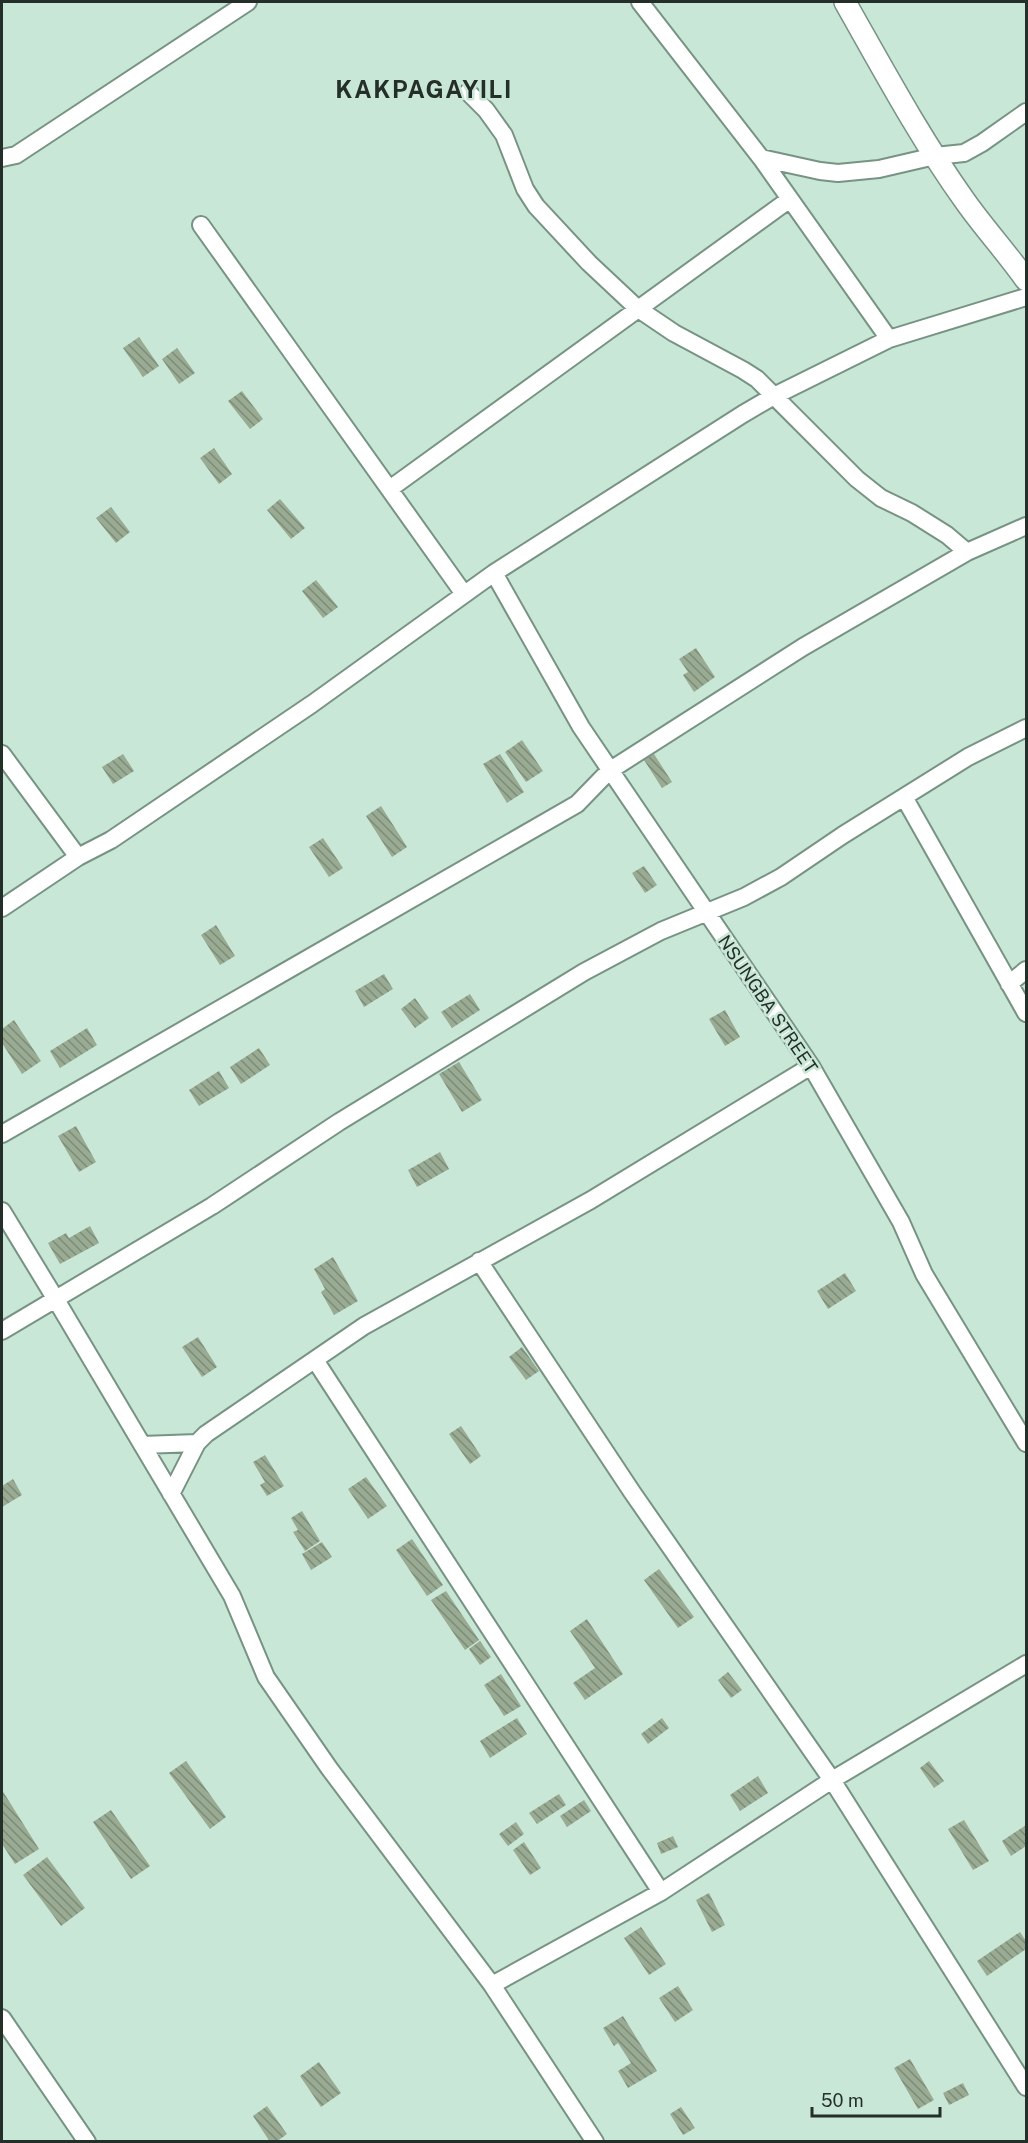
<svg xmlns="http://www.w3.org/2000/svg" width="1028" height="2143" font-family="'Public Sans',sans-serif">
<defs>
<pattern id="building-back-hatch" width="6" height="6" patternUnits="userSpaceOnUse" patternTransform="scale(1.5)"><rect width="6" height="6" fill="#99ab93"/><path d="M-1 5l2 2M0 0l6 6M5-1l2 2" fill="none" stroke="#7d8c78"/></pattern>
</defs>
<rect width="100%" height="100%" fill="#c9e7d6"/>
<path fill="url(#building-back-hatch)" d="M139 337 159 366 143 377 123 348Z
M177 348 195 373 179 384 162 359Z
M242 391 263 419 250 429 228 401Z
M214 448 232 474 219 484 200 458Z
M280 499 305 528 291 539 267 510Z
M111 507 130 532 116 543 96 518Z
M316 580 338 607 323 618 302 591Z
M696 648 715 677 694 692 683 675 688 672 679 659Z
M522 740 543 771 526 782 505 752Z
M123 754 134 771 113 784 102 767Z
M500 754 524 792 507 803 483 764Z
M654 754 672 782 662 788 644 760Z
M381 806 407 847 392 857 366 816Z
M323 838 343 868 329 877 309 847Z
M644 866 657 885 645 893 632 873Z
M216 925 235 956 220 965 201 935Z
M384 974 393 989 364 1007 355 991Z
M470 994 480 1010 452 1028 441 1012Z
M415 998 429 1018 415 1028 401 1009Z
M725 1010 740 1037 725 1046 709 1019Z
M14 1020 41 1061 22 1074 2 1043V1029Z
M87 1028 97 1045 60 1068 50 1051Z
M259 1048 270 1065 241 1084 230 1067Z
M459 1062 482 1100 462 1112 439 1074Z
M219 1071 229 1088 199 1106 189 1090Z
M76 1126 96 1162 79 1172 58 1136Z
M440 1152 449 1169 417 1187 408 1170Z
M90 1226 99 1243 60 1264 48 1243 66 1233 69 1238Z
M333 1257 358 1301 334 1315 321 1292 325 1289 314 1269Z
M845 1273 856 1291 828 1309 817 1291Z
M198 1337 217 1367 202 1377 182 1347Z
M522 1347 539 1371 526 1380 509 1357Z
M461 1426 481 1456 470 1464 449 1434Z
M265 1455 284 1486 267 1496 260 1485 265 1482 253 1462Z
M366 1477 387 1506 368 1519 348 1489Z
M13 1479 22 1495 2 1507V1486Z
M302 1511 320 1541 305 1551 293 1532 298 1530 291 1518Z
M412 1539 443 1585 427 1596 396 1550Z
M322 1542 332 1557 311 1570 302 1554Z
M659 1569 694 1617 678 1628 644 1580Z
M446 1591 479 1640 465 1650 431 1600Z
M587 1619 623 1674 585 1700 573 1683 595 1668 570 1631Z
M480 1641 491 1657 480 1665 469 1649Z
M728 1672 742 1690 731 1698 718 1680Z
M501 1674 521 1706 504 1716 484 1685Z
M517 1718 527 1734 490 1758 480 1741Z
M662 1718 669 1728 648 1744 641 1734Z
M186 1761 226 1817 210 1829 169 1773Z
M929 1761 944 1781 934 1788 920 1768Z
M758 1776 768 1793 740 1811 730 1795Z
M2 1790 39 1849 15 1864 2 1844Z
M559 1794 566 1805 537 1824 529 1813Z
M584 1800 591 1811 567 1827 560 1816Z
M111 1810 150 1866 131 1879 93 1822Z
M964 1820 989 1861 973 1870 948 1829Z
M516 1822 524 1834 508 1846 499 1834Z
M1026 1825V1846L1011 1856 1002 1841Z
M673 1836 678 1847 661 1854 657 1843Z
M524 1842 541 1868 530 1875 513 1850Z
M47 1857 85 1908 61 1926 23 1875Z
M709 1893 725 1925 712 1932 696 1900Z
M641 1927 666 1964 649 1975 624 1938Z
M1020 1932 1026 1941V1949L987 1976 977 1961Z
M678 1986 693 2010 675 2022 659 1998Z
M623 2016 657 2071 628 2088 618 2071 631 2063 618 2043 614 2046 603 2028Z
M910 2059 934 2100 918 2109 894 2068Z
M319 2062 341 2093 321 2107 300 2076Z
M963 2083 969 2095 949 2105 943 2093Z
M267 2106 287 2134 276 2142H270L253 2116Z
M681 2107 695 2128 683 2135 670 2114Z"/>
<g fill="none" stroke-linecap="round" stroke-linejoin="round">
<g stroke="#779384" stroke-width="20">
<path id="minor" d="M640 2 761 158 889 339
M468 92 486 110 504 135 525 189 536 206 589 263 637 308 674 333 743 370 757 379 857 479 881 498 912 513 947 535 967 552
M2 158 16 155 248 2
M761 158 820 171 838 173 879 169 935 156 964 153 982 143 1026 112
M201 225 464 594
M391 488 790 199
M494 573 581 727 811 1066 901 1222 924 1274 1026 1443
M2 754 78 857
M904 797 1026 1013
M2 908 78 857 111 840 312 704 494 573 743 414 772 397 889 339 1026 297
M1009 984 1026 970
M2 1134 577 804 609 771 803 647 967 552 1026 526
M2 1211 55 1298 232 1596 266 1677 329 1768 492 1985 595 2142
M479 1261 632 1492 832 1780 1026 2087
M2 1331 212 1206 339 1122 584 972 661 931 744 897 781 877 843 835 968 757 1026 728
M315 1360 661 1892
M142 1445 197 1443
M171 1494 197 1443 206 1434 364 1326 591 1200 811 1066
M492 1985 661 1892 832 1780 1026 1664
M2 2018 87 2142"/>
</g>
<g stroke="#779384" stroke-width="24">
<path id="tertiary" d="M845 2C883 69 920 138 965 201 984 228 1007 253 1026 280"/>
</g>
<use href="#minor" stroke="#fff" stroke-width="16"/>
<use href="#tertiary" stroke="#fff" stroke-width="21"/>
</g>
<g text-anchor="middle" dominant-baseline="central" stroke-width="5" stroke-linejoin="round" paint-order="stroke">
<g font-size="18" fill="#242f29" stroke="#c9e7d6">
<text transform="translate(768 1004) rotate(56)">NSUNGBA STREET</text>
</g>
<g font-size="24" font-weight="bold" letter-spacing="1.5" fill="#242f29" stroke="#c9e7d6">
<text x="424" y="89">KAKPAGAYILI</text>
</g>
</g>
<rect width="1028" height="2143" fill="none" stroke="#242f29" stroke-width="6"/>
<path d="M812 2107v9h128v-9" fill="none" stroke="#242f29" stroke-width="3"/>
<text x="821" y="2107" font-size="18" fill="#242f29" stroke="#c9e7d6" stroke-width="4.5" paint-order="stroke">50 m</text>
</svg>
